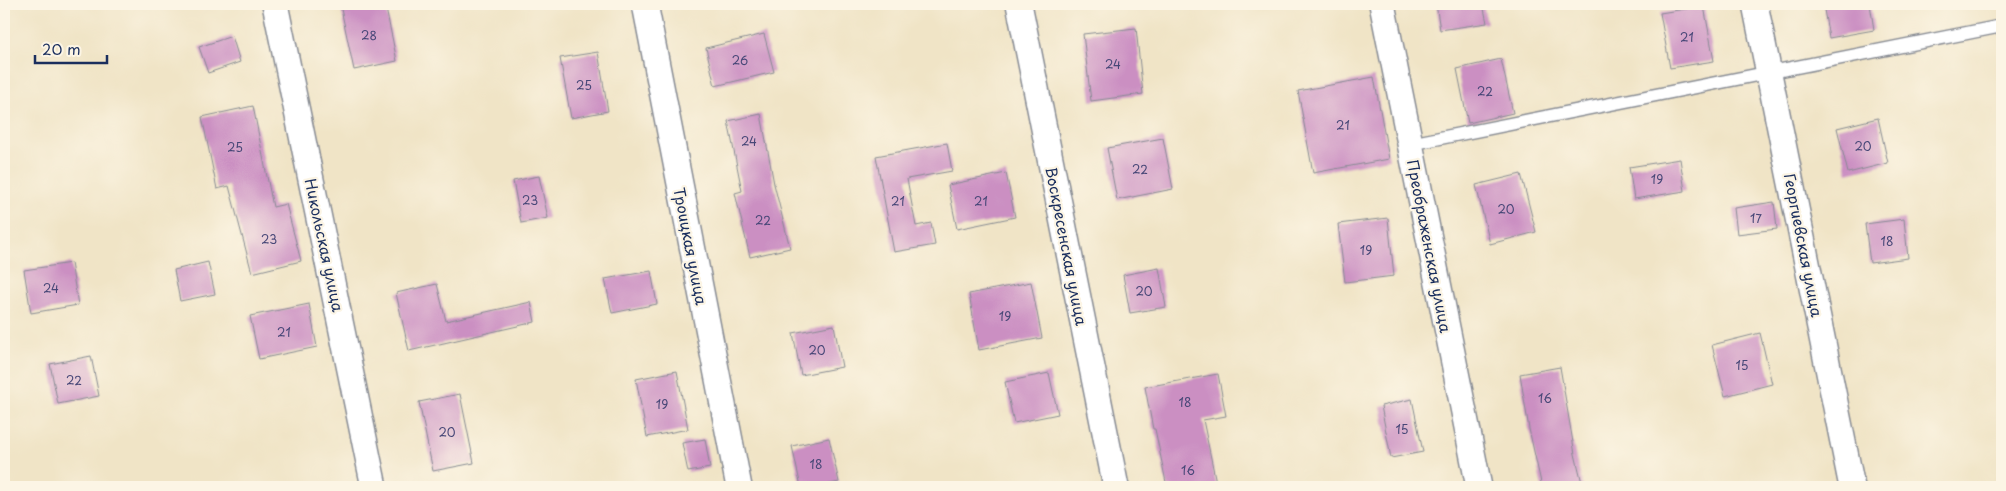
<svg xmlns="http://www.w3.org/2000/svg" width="2006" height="491" font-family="'Playpen Sans',sans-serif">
<rect width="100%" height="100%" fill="#fcf5e5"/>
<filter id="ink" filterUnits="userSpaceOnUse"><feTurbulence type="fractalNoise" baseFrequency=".02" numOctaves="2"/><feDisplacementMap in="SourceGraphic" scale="10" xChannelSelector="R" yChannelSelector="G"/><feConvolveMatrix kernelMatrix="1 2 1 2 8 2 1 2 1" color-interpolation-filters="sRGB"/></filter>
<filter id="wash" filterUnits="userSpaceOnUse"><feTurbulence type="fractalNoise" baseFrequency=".0096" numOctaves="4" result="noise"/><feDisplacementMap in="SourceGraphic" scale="20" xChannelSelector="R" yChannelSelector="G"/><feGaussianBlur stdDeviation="1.12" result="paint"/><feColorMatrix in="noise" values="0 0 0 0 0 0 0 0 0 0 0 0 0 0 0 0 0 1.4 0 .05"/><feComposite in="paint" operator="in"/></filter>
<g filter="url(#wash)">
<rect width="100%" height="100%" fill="#f0e4c6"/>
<g id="blocks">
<path fill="#cb8fc2" d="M367 4H385L397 61 354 70 341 9Z
M1436 4H1483L1487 23 1440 30Z
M1823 4H1870L1874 30 1829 38Z
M1704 6 1714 61 1670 68 1660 13Z
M1136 28 1143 94 1091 101 1083 34Z
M764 34 774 72 715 86 706 48Z
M232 36 240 62 208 73 199 47Z
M598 52 608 111 571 118 560 58Z
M1501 59 1513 113 1468 123 1457 69Z
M1374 77 1389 159 1313 173 1298 91Z
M253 106 273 207 286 204 301 261 252 273 229 186 217 189 202 117Z
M761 114 774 184 790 248 750 257 735 193 742 191 728 121Z
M1878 118 1888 163 1848 173 1837 128Z
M1163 138 1173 189 1117 200 1107 148Z
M947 143 952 171 907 179 916 226 931 223 935 245 894 252 876 156Z
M1680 159 1685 191 1634 199 1629 167Z
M1006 173 1015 217 957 229 948 185Z
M1521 174 1536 232 1490 244 1476 185Z
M539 176 548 218 521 223 513 181Z
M1774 202 1777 229 1737 234 1734 208Z
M1388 218 1394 276 1345 282 1338 224Z
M1904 219 1908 258 1870 263 1865 224Z
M208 262 215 294 180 301 174 270Z
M71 263 78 305 31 313 24 270Z
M1159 268 1166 307 1130 313 1123 275Z
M651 271 657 304 612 313 605 279Z
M1031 282 1042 338 979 350 969 294Z
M437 284 446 321 531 302 535 322 409 351 396 293Z
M309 304 317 347 259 359 250 316Z
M834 325 842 367 801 375 793 333Z
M1760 333 1772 384 1725 396 1712 345Z
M91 356 99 396 58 404 50 364Z
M1560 367 1575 454 1583 487H1542L1529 429 1520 374Z
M677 371 688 429 647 437 636 379Z
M1049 373 1058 414 1014 423 1005 382Z
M1218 374 1226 416 1203 420 1217 487H1167L1155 429H1153L1145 387Z
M460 394 474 463 433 471 419 402Z
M1412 399 1423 452 1391 458 1381 406Z
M829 438 839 482 817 487H801L792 446Z
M705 439 710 468 688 472 682 443Z"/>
</g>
</g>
<g filter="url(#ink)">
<use href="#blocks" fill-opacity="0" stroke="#868a92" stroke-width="1"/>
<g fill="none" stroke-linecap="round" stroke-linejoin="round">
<g stroke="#868a92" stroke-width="15">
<path id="lane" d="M1410 144 2002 26"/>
</g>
<g stroke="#868a92" stroke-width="28">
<path id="street" d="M275 4 374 487
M645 4 739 487
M1019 4 1116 487
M1382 4 1479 487
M1755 4 1852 487"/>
</g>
<use href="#lane" stroke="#fff" stroke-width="12"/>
<use href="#street" stroke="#fff" stroke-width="25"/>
</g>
</g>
<g text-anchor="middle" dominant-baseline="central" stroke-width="4.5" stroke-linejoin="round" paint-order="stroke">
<g font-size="12" fill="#474777">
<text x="369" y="35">28</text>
<text x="1687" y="37">21</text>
<text x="740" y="60">26</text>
<text x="1113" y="64">24</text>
<text x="584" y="85">25</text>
<text x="1485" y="91">22</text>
<text x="1343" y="125">21</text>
<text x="749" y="141">24</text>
<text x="1863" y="146">20</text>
<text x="235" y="147">25</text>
<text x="1140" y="169">22</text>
<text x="1657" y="179">19</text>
<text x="530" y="200">23</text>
<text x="898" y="201">21</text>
<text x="981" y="201">21</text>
<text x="1506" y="209">20</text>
<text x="1756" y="218">17</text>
<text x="763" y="220">22</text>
<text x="269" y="239">23</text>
<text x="1887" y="241">18</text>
<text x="1366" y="250">19</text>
<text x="51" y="288">24</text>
<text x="1144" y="291">20</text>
<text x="1005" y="316">19</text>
<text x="284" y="332">21</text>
<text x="817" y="350">20</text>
<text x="1742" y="365">15</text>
<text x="74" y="380">22</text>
<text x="1545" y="398">16</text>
<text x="1185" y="402">18</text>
<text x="662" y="404">19</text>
<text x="1402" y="429">15</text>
<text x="447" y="432">20</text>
<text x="816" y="464">18</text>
<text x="1188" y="470">16</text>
</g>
<g font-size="15" fill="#1b2f5e" stroke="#fcf5e5">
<text transform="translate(325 245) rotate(78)">Никольская улица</text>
<text transform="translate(1804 245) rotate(79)">Георгиевская улица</text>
<text transform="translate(691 246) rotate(79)">Троицкая улица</text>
<text transform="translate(1067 246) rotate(79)">Воскресенская улица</text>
<text transform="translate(1430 246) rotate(79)">Преображенская улица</text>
</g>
</g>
<rect width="2006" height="491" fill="none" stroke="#fcf5e5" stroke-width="20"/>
<path d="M35 55v8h72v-8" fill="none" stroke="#1b2f5e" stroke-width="2.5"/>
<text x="42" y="55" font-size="15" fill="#1b2f5e" stroke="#fcf5e5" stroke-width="4" paint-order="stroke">20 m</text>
</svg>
